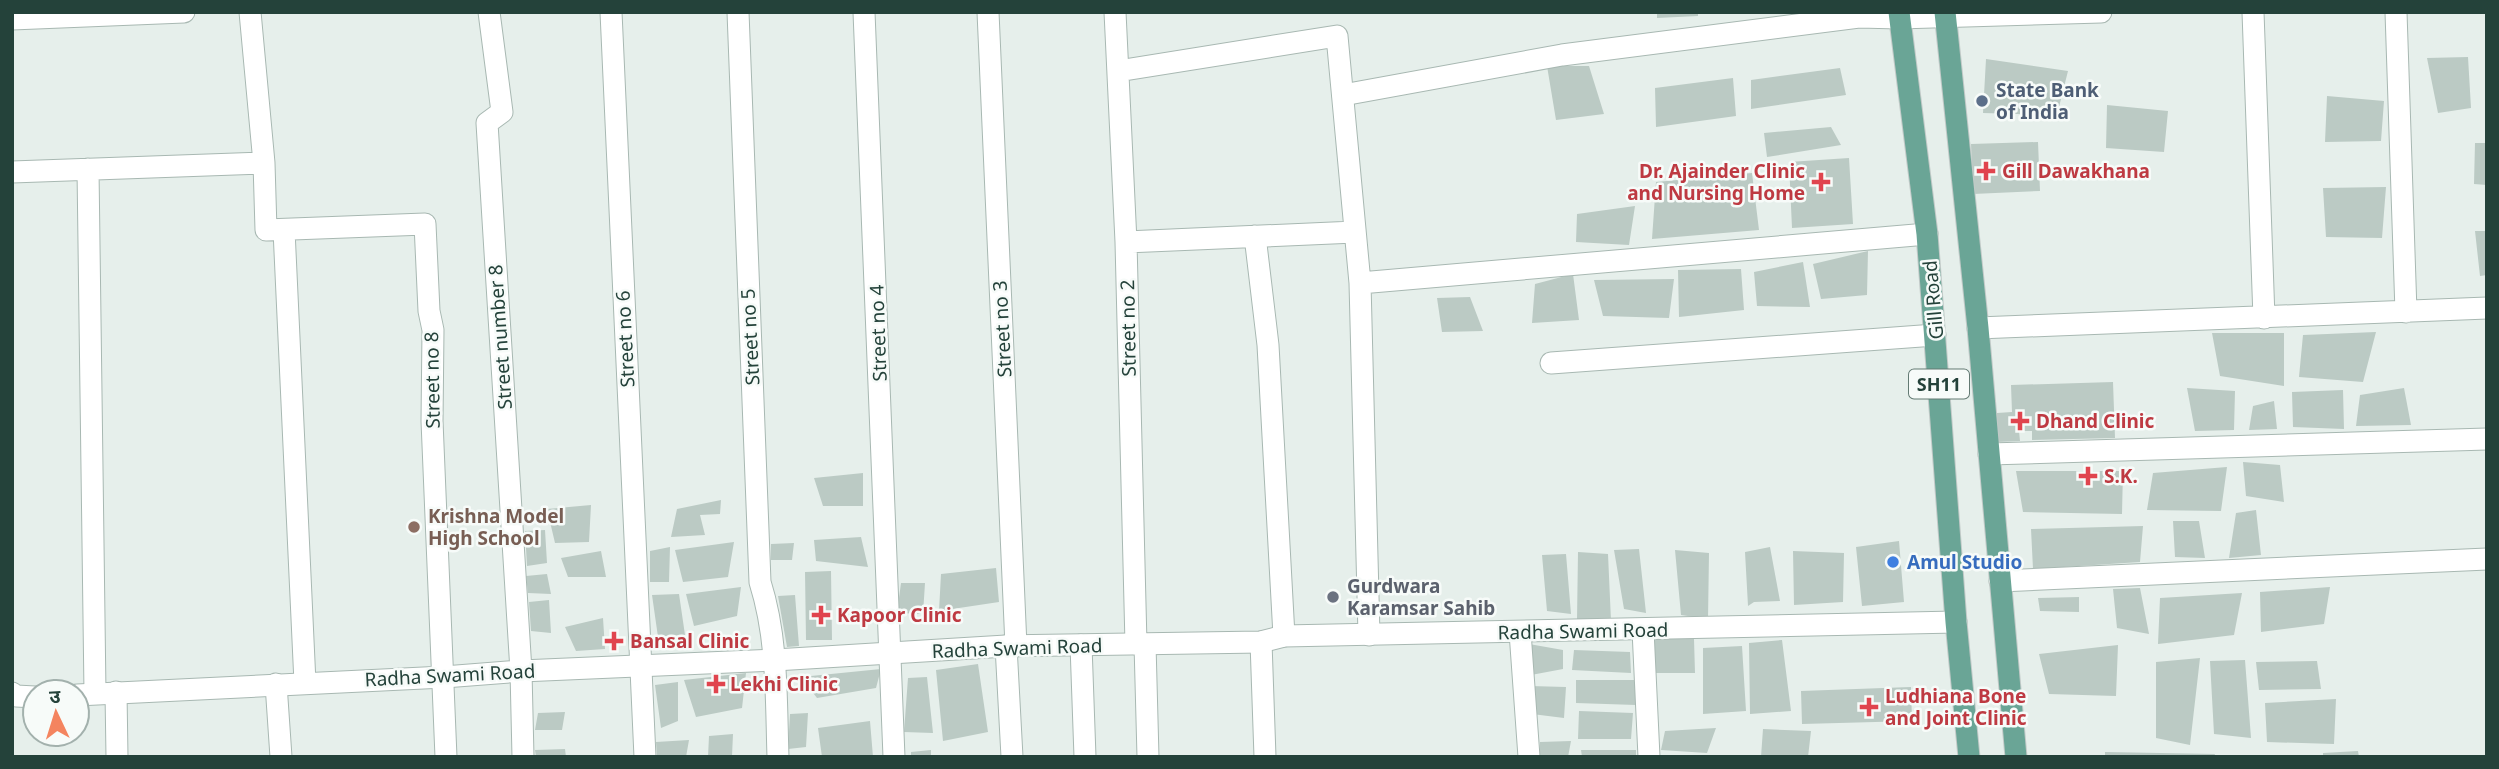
<svg xmlns="http://www.w3.org/2000/svg" width="2499" height="769" font-family="'Noto Sans','Noto Sans Devanagari',sans-serif">
<rect width="100%" height="100%" fill="#e6efeb"/>
<path fill="#bbcac4" d="M1657 12H1698V16L1657 18Z
M2468 57 2471 108 2438 113 2427 58Z
M1986 59 2068 71 2057 115 1983 113Z
M1547 66H1589L1604 114 1556 120Z
M1840 68 1846 95 1751 109V80Z
M1733 78 1736 116 1656 127 1655 88Z
M2327 96 2384 101 2381 141 2325 142Z
M2107 105 2168 111 2164 152 2106 148Z
M1831 127 1841 145 1767 157 1764 133Z
M2038 142 2040 191 1973 194 1971 144Z
M2475 143H2487V185L2474 184Z
M1849 158 1853 224 1792 228 1789 162Z
M1752 173 1759 230 1652 239 1656 182Z
M2386 187 2382 238 2326 237 2323 188Z
M1635 206 1629 245 1576 242 1577 214Z
M2475 231H2487V275L2480 276Z
M1868 251 1867 295 1821 299 1813 264Z
M1803 262 1810 307 1757 306 1754 272Z
M1741 269 1744 310 1679 317 1678 270Z
M1573 274 1579 320 1532 323 1535 284Z
M1674 279 1669 318 1603 316 1594 280Z
M1470 297 1483 331 1442 332 1437 298Z
M2376 332 2363 382 2299 377 2303 335Z
M2212 333H2284V386L2220 376Z
M2113 382 2115 438 2032 440V431H2019L2020 441 1997 442V413L2012 412 2011 385Z
M2187 388 2235 391 2234 430 2195 431Z
M2404 388 2411 425 2356 426 2360 395Z
M2343 390 2344 429 2293 427 2292 392Z
M2274 401 2277 429 2249 430 2253 406Z
M2243 462 2280 465 2284 502 2246 496Z
M2227 467 2221 511 2147 510 2153 473Z
M2016 471H2123L2122 514 2023 512Z
M863 473V506H823L814 478Z
M721 500 720 514 700 515 705 535 671 537 677 509Z
M591 505 589 542 555 543 547 509Z
M2256 510 2261 555 2229 558 2236 513Z
M2173 521H2199L2205 558 2175 557Z
M2143 526 2140 562 2033 569 2031 529Z
M545 530 547 563 527 566 525 531Z
M861 537 868 567 816 561 814 540Z
M1899 541 1904 602 1862 606 1856 547Z
M734 542 728 577 683 582 675 550Z
M794 543 792 560H771V544Z
M670 547 669 582H650V551Z
M1770 547 1780 601 1754 602 1748 606 1745 552Z
M1639 549 1646 613 1624 609 1614 550Z
M1675 550 1709 553 1708 619 1681 615Z
M601 551 606 577H568L561 558Z
M1793 551 1844 553 1843 602 1794 605Z
M1578 552 1608 554 1611 621 1577 620Z
M1566 554 1571 614 1547 611 1542 555Z
M996 568 999 602 939 611 941 574Z
M831 571 832 640H806L805 572Z
M547 574 551 594 528 593 526 576Z
M901 583H925L923 614 897 613Z
M741 587 737 616 694 626 686 594Z
M2330 587 2324 624 2261 632 2260 592Z
M2140 588 2149 634 2117 628 2113 589Z
M2242 593 2234 635 2158 644 2160 598Z
M679 594 685 635 658 637 652 595Z
M795 595 799 646 787 647 778 596Z
M2079 597V612L2040 611 2038 598Z
M549 600 551 633 531 631 529 602Z
M603 618 605 649 576 651 565 627Z
M1655 638 1694 639 1695 673H1654Z
M1782 640 1791 711 1750 714 1749 643Z
M1529 644 1563 650V669L1531 675Z
M2118 645 2116 696 2049 694 2039 654Z
M1742 646 1746 711 1703 714V648Z
M1574 650 1630 652 1631 673 1572 670Z
M2200 658 2190 745 2156 738V662Z
M2245 660 2251 738 2214 734 2210 661Z
M2317 661 2321 689 2259 690 2256 662Z
M978 664 988 732 943 741 936 670Z
M881 669 876 688 817 698 801 677Z
M746 673 742 708 696 717 684 680Z
M927 677 933 733 904 732 908 678Z
M1576 680H1638L1636 705 1576 703Z
M678 682V721L661 728 655 685Z
M1530 686 1566 687 1564 718 1532 714Z
M1911 687 1912 721 1802 724 1801 691Z
M2336 699 2334 744 2267 742 2265 703Z
M1579 711 1633 713 1631 739H1578Z
M565 712 562 730H535L538 713Z
M808 713 806 747 788 749 790 714Z
M870 721 873 757H822L818 728Z
M1716 728 1707 753 1661 750 1665 731Z
M1763 729 1811 731 1808 757H1761Z
M733 734 732 756 708 757 709 736Z
M689 740 686 757H657L656 742Z
M1571 741 1568 757H1540V742Z
M565 749 566 757H536L535 750Z
M931 750V757H911V752Z
M1581 750H1636V757H1582Z
M2358 751 2359 757H2323V753Z
M2105 752 2215 754 2214 757H2105Z"/>
<g fill="none" stroke-linecap="round" stroke-linejoin="round">
<g stroke="#a8b8b2" stroke-width="23">
<path id="minor" d="M250 12 264 163 266 230 425 224 429 311 433 330 432 421 446 757
M489 12 502 112 487 123 521 671 523 757
M611 12 645 757
M738 12 760 582C778 639 776 698 778 757
M864 12 894 757
M988 12 1016 646
M1115 12 1126 242 1136 644
M2253 12 2264 318
M2396 12 2406 312
M12 19 184 12
M1118 71 1337 36 1360 283 1369 635
M88 169 95 693
M12 172 264 163
M284 230 305 683
M1255 236 1268 345 1284 636
M1126 242 1355 232
M1360 283 1927 234
M1978 328 2487 308
M1551 363 1935 335
M1989 454 2487 439
M2000 581 2487 559
M1643 630 1649 757
M1520 632 1529 757
M1261 642 1265 757
M1145 644 1148 757
M1081 645 1085 757
M1006 646 1012 757
M276 684 281 757
M116 692 117 757"/>
</g>
<g stroke="#a8b8b2" stroke-width="23">
<path id="tertiary" d="M1343 95 1562 55 1859 17 1899 18 2101 12
M12 693 16 696 35 697
M77 695 444 677 521 671 775 660 1006 646 1261 642 1284 636 1956 622"/>
</g>
<g stroke="#c2cac8" stroke-width="23">
<path id="primary" d="M1899 12 1927 234 1956 622 1969 757
M1945 12 1978 328 2016 757"/>
</g>
<use href="#minor" stroke="#fff" stroke-width="21"/>
<use href="#tertiary" stroke="#fff" stroke-width="21"/>
<use href="#primary" stroke="#6aa596" stroke-width="21"/>
</g>
<circle fill="#5c6f8a" stroke="#f7fbf9" stroke-width="2.5" cx="1982" cy="101" r="7"/>
<g fill="#e0444e" stroke="#f7fbf9" stroke-width="2.5">
<path d="M1982.5 160.5h7v7h7v7h-7v7h-7v-7h-7v-7h7z"/>
<path d="M1817.5 171.5h7v7h7v7h-7v7h-7v-7h-7v-7h7z"/>
<path d="M2016.5 410.5h7v7h7v7h-7v7h-7v-7h-7v-7h7z"/>
<path d="M2084.5 465.5h7v7h7v7h-7v7h-7v-7h-7v-7h7z"/>
<path d="M817.5 604.5h7v7h7v7h-7v7h-7v-7h-7v-7h7z"/>
<path d="M610.5 630.5h7v7h7v7h-7v7h-7v-7h-7v-7h7z"/>
<path d="M712.5 673.5h7v7h7v7h-7v7h-7v-7h-7v-7h7z"/>
<path d="M1865.5 696.5h7v7h7v7h-7v7h-7v-7h-7v-7h7z"/>
</g>
<circle fill="#8d6e63" stroke="#f7fbf9" stroke-width="2.5" cx="414" cy="527" r="7"/>
<circle fill="#3f7fe0" stroke="#f7fbf9" stroke-width="2.5" cx="1893" cy="562" r="7"/>
<circle fill="#6b7280" stroke="#f7fbf9" stroke-width="2.5" cx="1333" cy="597" r="7"/>
<g text-anchor="middle" dominant-baseline="central" stroke-width="5" stroke-linejoin="round" paint-order="stroke">
<rect fill="#f7fbf9" stroke="#637a73" stroke-width="2" x="1909" y="369.5" width="60" height="29" rx="5"/>
<g font-size="18" font-weight="bold" fill="#24423a">
<text x="1939" y="384">SH11</text>
</g>
<g font-size="19" font-weight="bold" fill="#4e5e75" stroke="#f7fbf9" text-anchor="start">
<text x="1996" y="90">State Bank<tspan x="1996" dy="22">of India</tspan></text>
</g>
<g font-size="19" font-weight="bold" fill="#be3a42" stroke="#f7fbf9" text-anchor="start">
<text x="1805" y="171" text-anchor="end">Dr. Ajainder Clinic<tspan x="1805" dy="22">and Nursing Home</tspan></text>
<text x="2002" y="171">Gill Dawakhana</text>
<text x="2036" y="421">Dhand Clinic</text>
<text x="2104" y="476">S.K.</text>
<text x="837" y="615">Kapoor Clinic</text>
<text x="630" y="641">Bansal Clinic</text>
<text x="730" y="684">Lekhi Clinic</text>
<text x="1885" y="696">Ludhiana Bone<tspan x="1885" dy="22">and Joint Clinic</tspan></text>
</g>
<g font-size="19" fill="#24423a" stroke="#f7fbf9">
<text transform="translate(1933 300) rotate(-95)">Gill Road</text>
<text transform="translate(1128 328) rotate(-91)">Street no 2</text>
<text transform="translate(1002 329) rotate(-93)">Street no 3</text>
<text transform="translate(878 333) rotate(-92)">Street no 4</text>
<text transform="translate(500 337) rotate(-94)">Street number 8</text>
<text transform="translate(750 337) rotate(-93)">Street no 5</text>
<text transform="translate(625 339) rotate(-93)">Street no 6</text>
<text transform="translate(432 380) rotate(-91)">Street no 8</text>
<text transform="translate(1583 631) rotate(-1)">Radha Swami Road</text>
<text transform="translate(1017 648) rotate(-2)">Radha Swami Road</text>
<text transform="translate(450 675) rotate(-3)">Radha Swami Road</text>
</g>
<g font-size="19" font-weight="bold" fill="#785e54" stroke="#f7fbf9" text-anchor="start">
<text x="428" y="516">Krishna Model<tspan x="428" dy="22">High School</tspan></text>
</g>
<g font-size="19" font-weight="bold" fill="#366cbe" stroke="#f7fbf9" text-anchor="start">
<text x="1907" y="562">Amul Studio</text>
</g>
<g font-size="19" font-weight="bold" fill="#5b616d" stroke="#f7fbf9" text-anchor="start">
<text x="1347" y="586">Gurdwara<tspan x="1347" dy="22">Karamsar Sahib</tspan></text>
</g>
</g>
<rect width="2499" height="769" fill="none" stroke="#24423a" stroke-width="28"/>
<g transform="translate(56 713) rotate(356)"><circle r="33" fill="#f7fbf9" stroke="#a3b1ad" stroke-width="2"/>
<path d="M0-5L12 26L0 18L-12 26Z" fill="#f4845f"/>
<text y="-10" font-size="19" font-weight="bold" text-anchor="middle" fill="#24423a">उ</text>
</g>
</svg>
